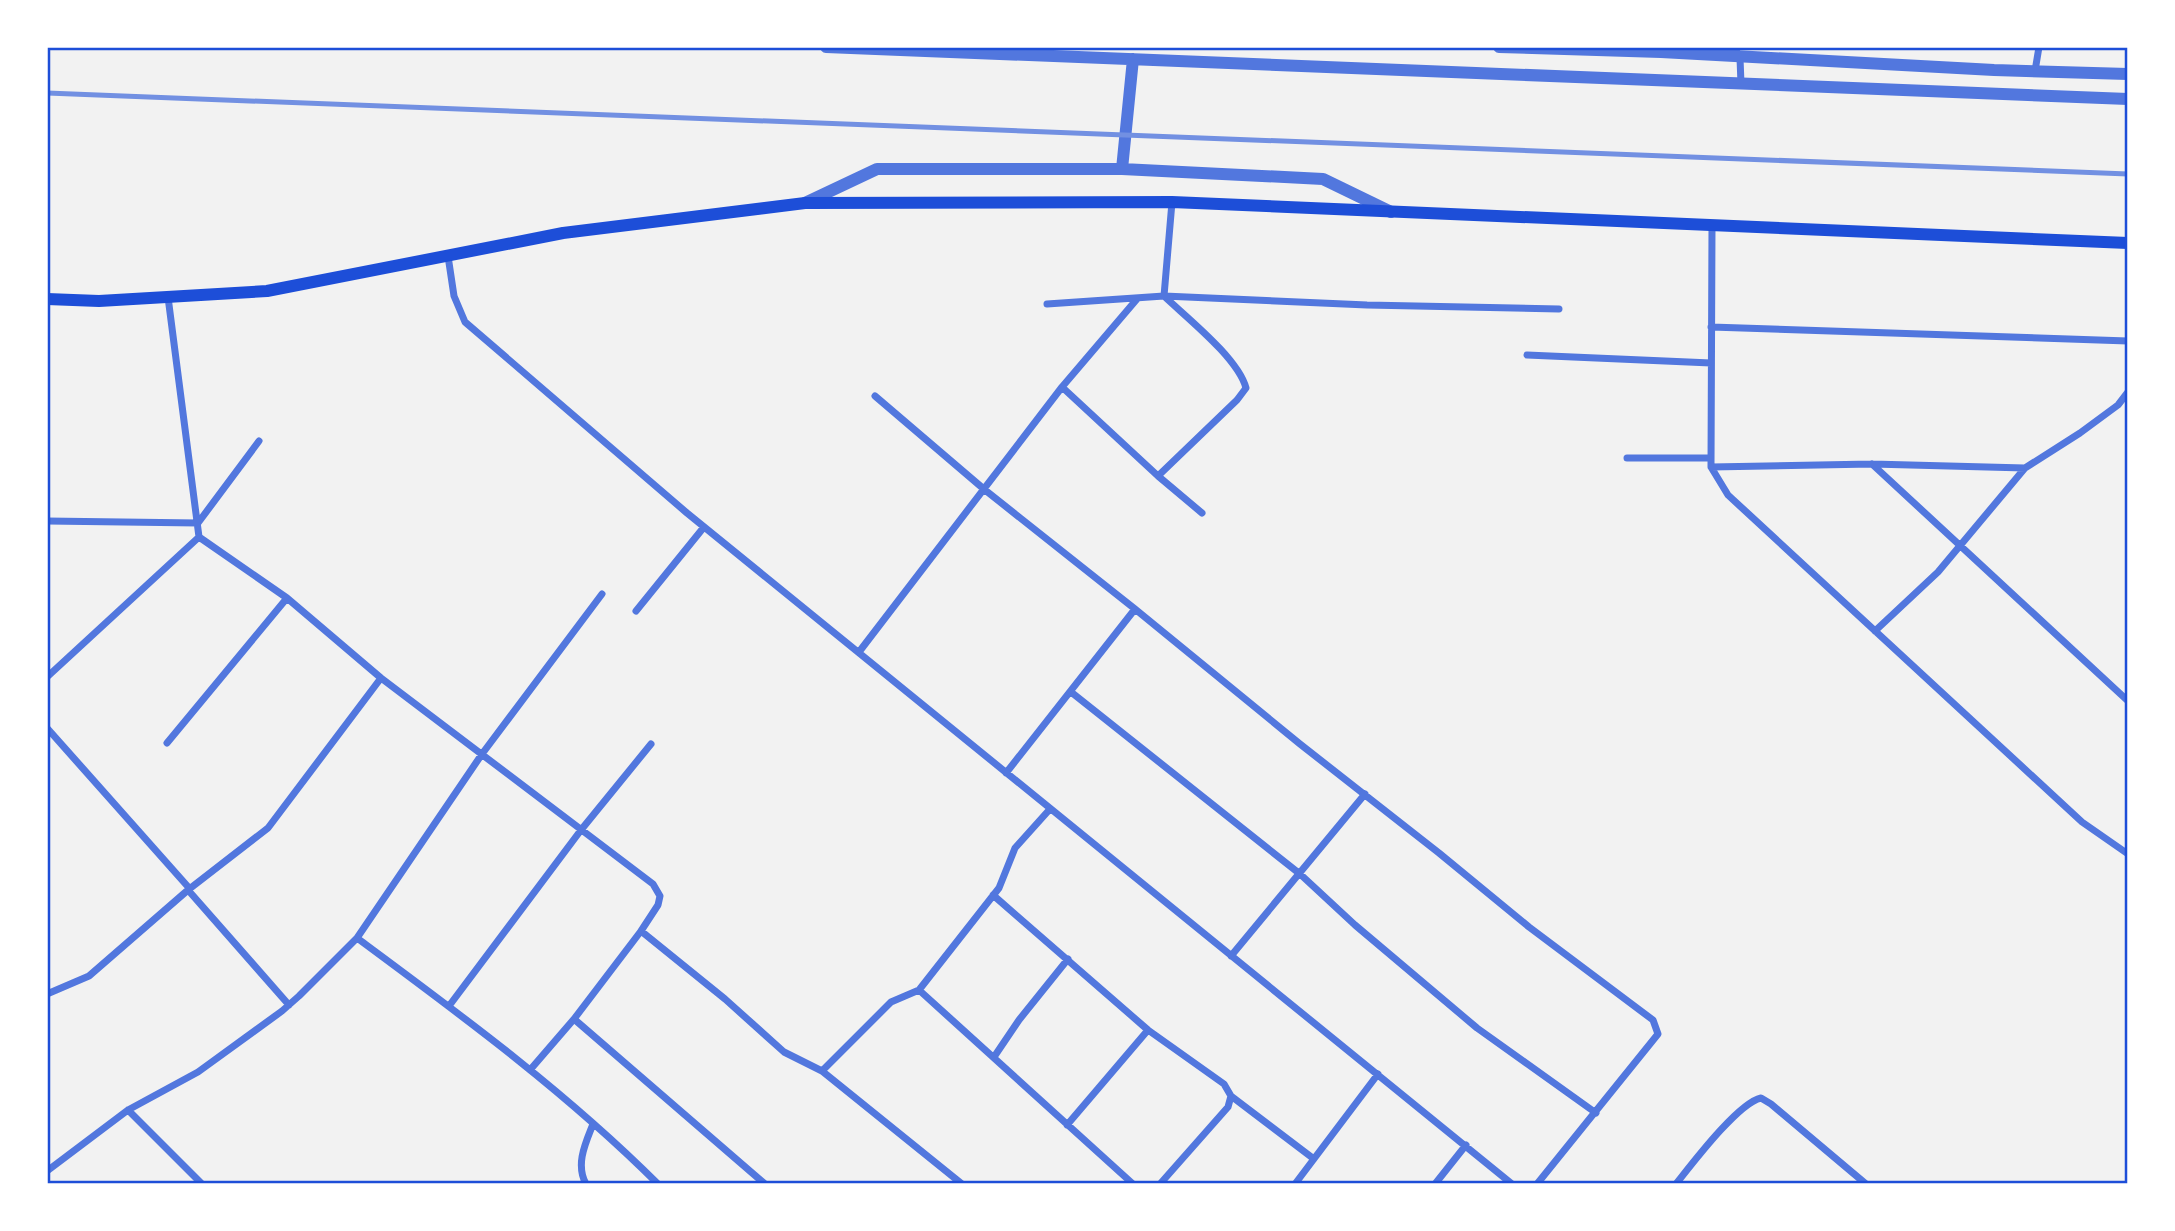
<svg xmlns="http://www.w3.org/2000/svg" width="2175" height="1231" font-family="Mulish,sans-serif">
<rect width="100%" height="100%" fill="#f2f2f2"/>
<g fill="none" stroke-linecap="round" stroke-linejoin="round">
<path stroke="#5277de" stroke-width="7" d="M1734 47 1740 58 1741 84
M2035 71 2039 47
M448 256 454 296 465 322 687 513 1512 1184
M168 297 199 537
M1047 304 1164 296 1367 305 1559 309
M1711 327 2128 341
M1527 355 1711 363
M1062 387 1158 476 1202 513
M875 396 985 490 1135 609 1300 744 1439 853 1529 927 1653 1020 1658 1034 1537 1184
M1627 458H1711
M1872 464 2128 701
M1711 467 1712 226
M2025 468 1872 464 1711 467 1728 495 2082 822 2128 854
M1158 476 1237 400 1246 388C1238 358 1187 318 1164 296L1172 202
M47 521 198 523 259 441
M636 611 704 527
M1875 631 1938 572 2025 468 2080 433 2118 405 2128 392
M859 652 1062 387 1137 299
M47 677 199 537 287 598 381 678 653 884 660 896 658 905 641 931
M1071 692 1300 874 1355 925 1477 1028 1596 1113
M47 728 190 889
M167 743 287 598
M1006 773 1135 609
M188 890 289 1005
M993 895 1148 1030 1224 1084 1231 1096 1228 1107 1160 1184
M357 938C461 1015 566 1092 658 1184
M1231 956 1365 794
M919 990 1133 1184
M47 994 89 976 188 890 268 828 381 678
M449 1006 581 830 651 744
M994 1057 1019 1020 1068 959
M530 1070 574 1019
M822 1071 891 1002 919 990 999 888 1015 848 1050 809
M1231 1096 1314 1159
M128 1110 202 1184
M1067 1125 1148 1030
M47 1171 128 1110 198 1072 282 1011 299 996 357 938 482 754 602 594
M586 1184C575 1164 586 1142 593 1124
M765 1184 574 1019 641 931 725 999 784 1052 822 1071 962 1184
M1295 1184 1378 1074
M1435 1184 1466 1145
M1676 1184C1692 1164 1738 1103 1761 1098L1771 1104 1866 1184"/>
<path stroke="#5277de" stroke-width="12" d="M826 47 2128 99
M1499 47 1661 52 1994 70 2128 74
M1122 169 1133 59
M805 203 877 169H1122L1323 179 1391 212"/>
<path stroke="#1d4ed8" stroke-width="12" d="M47 299 99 301 267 291 563 233 805 203 1172 202 2128 243"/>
<path stroke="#7290e2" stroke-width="5" d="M47 93 2128 174"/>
</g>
<rect width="2175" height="1231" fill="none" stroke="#ffffff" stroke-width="98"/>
<rect x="49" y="49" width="2077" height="1133" fill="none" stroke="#1d4ed8" stroke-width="2.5"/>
</svg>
